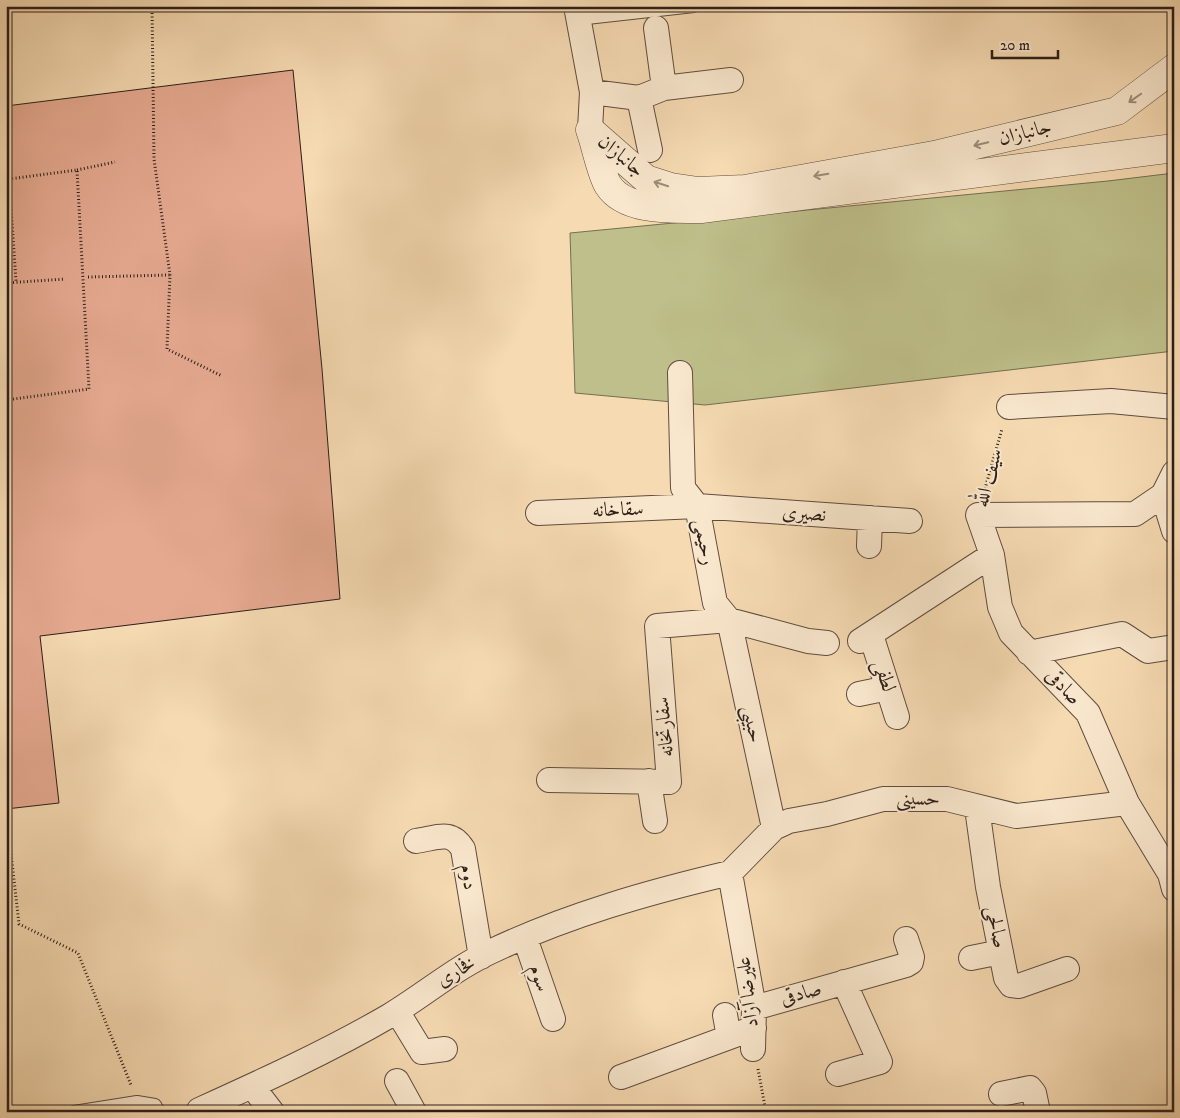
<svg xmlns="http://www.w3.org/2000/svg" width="1180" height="1118" font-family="'IM FELL DW Pica',Amiri,serif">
<rect width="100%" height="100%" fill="#f6dab2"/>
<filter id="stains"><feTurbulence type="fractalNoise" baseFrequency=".004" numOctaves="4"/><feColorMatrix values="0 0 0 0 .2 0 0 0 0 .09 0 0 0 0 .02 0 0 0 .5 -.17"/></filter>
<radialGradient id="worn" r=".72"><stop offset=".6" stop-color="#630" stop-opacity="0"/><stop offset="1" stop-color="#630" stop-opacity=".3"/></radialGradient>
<path fill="#bebf8a" stroke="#756e52" d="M1174 173V351L705 405 575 393 570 233 1108 181Z"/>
<path fill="#e5a990" stroke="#2c1e19" d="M293 70 322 369 340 599 40 636 59 803 6 809V106Z"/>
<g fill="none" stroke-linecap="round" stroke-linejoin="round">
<g stroke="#5e4d3f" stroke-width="14">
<path id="service" d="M578 19 694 6
M74 1112 137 1102 155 1105 159 1112"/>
</g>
<g stroke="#5e4d3f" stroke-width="26">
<path id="minor" d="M576 6 592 92 590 130
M664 88 731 80
M592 92 639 98
M650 150 639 98 664 88 656 28
M680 373 683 488 697 506 715 603 729 620 774 828
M1009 407 1111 401 1174 407
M1174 473 1163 495 1135 514 978 515 992 555 1000 607 1011 633 1088 713 1127 803 1170 874 1174 889
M1163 495 1174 531
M538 513 697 506 910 521
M869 546 870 518
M871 635 897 717
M860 641 992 555
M1029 653 1122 634 1148 651 1174 647
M859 694 888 688
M549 780 669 782 657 626 729 620 808 641 827 643
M649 781 655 821
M977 808 988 887 1006 978 1011 985 1019 986 1067 969
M416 841C437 838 451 829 463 849L481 957
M730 873 774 828 789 821 827 814 883 799H947L1016 816 1127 803
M730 873 754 1008 753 1049
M525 938 553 1019
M971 958 1001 952
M754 1008 906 965 911 962 912 957 906 939
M397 1011 422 1052 445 1049
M725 1015 729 1037
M838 1074 880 1062 844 982
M621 1077 754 1028
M397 1081 414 1112
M252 1086 272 1112
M1001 1094 1030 1088 1034 1093 1038 1112
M199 1110C263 1081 329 1051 389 1016 424 995 455 968 492 951 568 915 649 892 730 873"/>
</g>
<g stroke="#5e4d3f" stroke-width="29">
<path id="tertiary" d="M1174 68 1117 111 934 155 745 189 698 191 671 187 646 179 590 130C595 143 601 174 608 185 625 212 673 209 701 209L1174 148"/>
</g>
<path stroke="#2c1e19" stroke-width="3" stroke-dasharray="1 2.5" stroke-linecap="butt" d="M152 6 154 159 170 275 167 349 222 376
M77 170 115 162
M88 277 170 275
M6 283 65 279
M6 400 89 389 77 170 9 179 16 281
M984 492 1002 429
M6 809 19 924 78 953 131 1085
M758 1069 766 1112"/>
<use href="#service" stroke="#f9e7cd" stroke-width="12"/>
<use href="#minor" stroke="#f9e7cd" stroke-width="24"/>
<use href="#tertiary" stroke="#f9e7cd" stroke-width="28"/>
</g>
<defs><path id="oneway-shaft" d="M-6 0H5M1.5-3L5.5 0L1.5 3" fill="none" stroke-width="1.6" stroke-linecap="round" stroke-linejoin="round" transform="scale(1.25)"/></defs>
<g stroke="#9d8d7c">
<use href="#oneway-shaft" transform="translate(1135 98) rotate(145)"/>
<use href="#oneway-shaft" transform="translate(981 144) rotate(166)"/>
<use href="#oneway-shaft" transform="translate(821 175) rotate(170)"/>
<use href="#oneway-shaft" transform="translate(661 184) rotate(-162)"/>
</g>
<g text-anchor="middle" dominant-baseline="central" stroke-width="4" stroke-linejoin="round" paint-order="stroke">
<g font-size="20" fill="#2c1e19" stroke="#f9e7cd">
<text transform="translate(1025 133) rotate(-14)">جانبازان</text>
<text transform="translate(621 156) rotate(40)">جانبازان</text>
<text transform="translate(989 478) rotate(-75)">سیف الله</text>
<text transform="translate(618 510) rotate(-2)">سقاخانه</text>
<text transform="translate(804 514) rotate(4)">نصیری</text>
<text transform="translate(704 542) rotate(79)">رحیمی</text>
<text transform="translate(884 676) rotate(72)">لطفی</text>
<text transform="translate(1063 687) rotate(46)">صادقی</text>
<text transform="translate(752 724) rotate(78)">حبیبی</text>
<text transform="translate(665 727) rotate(-95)">سفارتخانه</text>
<text transform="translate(918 799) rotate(1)">حسینی</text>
<text transform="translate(468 877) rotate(81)">دوم</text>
<text transform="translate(996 927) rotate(79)">صالحی</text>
<text transform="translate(456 972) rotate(-31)">فخاری</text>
<text transform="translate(539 978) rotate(71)">سوم</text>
<text transform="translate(748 992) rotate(-97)">علیرضا آزاد</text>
<text transform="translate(801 994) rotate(-16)">صادقی</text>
</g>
</g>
<rect width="1180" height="1118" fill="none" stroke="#f6dab2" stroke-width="25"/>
<rect x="8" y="8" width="1165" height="1103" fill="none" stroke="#2c1e19" stroke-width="2.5"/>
<rect x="12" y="12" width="1155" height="1093" fill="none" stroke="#2c1e19"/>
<path d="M992 50v8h66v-8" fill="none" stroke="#2c1e19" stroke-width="2.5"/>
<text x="1000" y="50" font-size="15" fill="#2c1e19" stroke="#f9e7cd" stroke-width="4" paint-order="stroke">20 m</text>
<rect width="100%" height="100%" filter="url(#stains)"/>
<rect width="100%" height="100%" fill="url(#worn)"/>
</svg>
